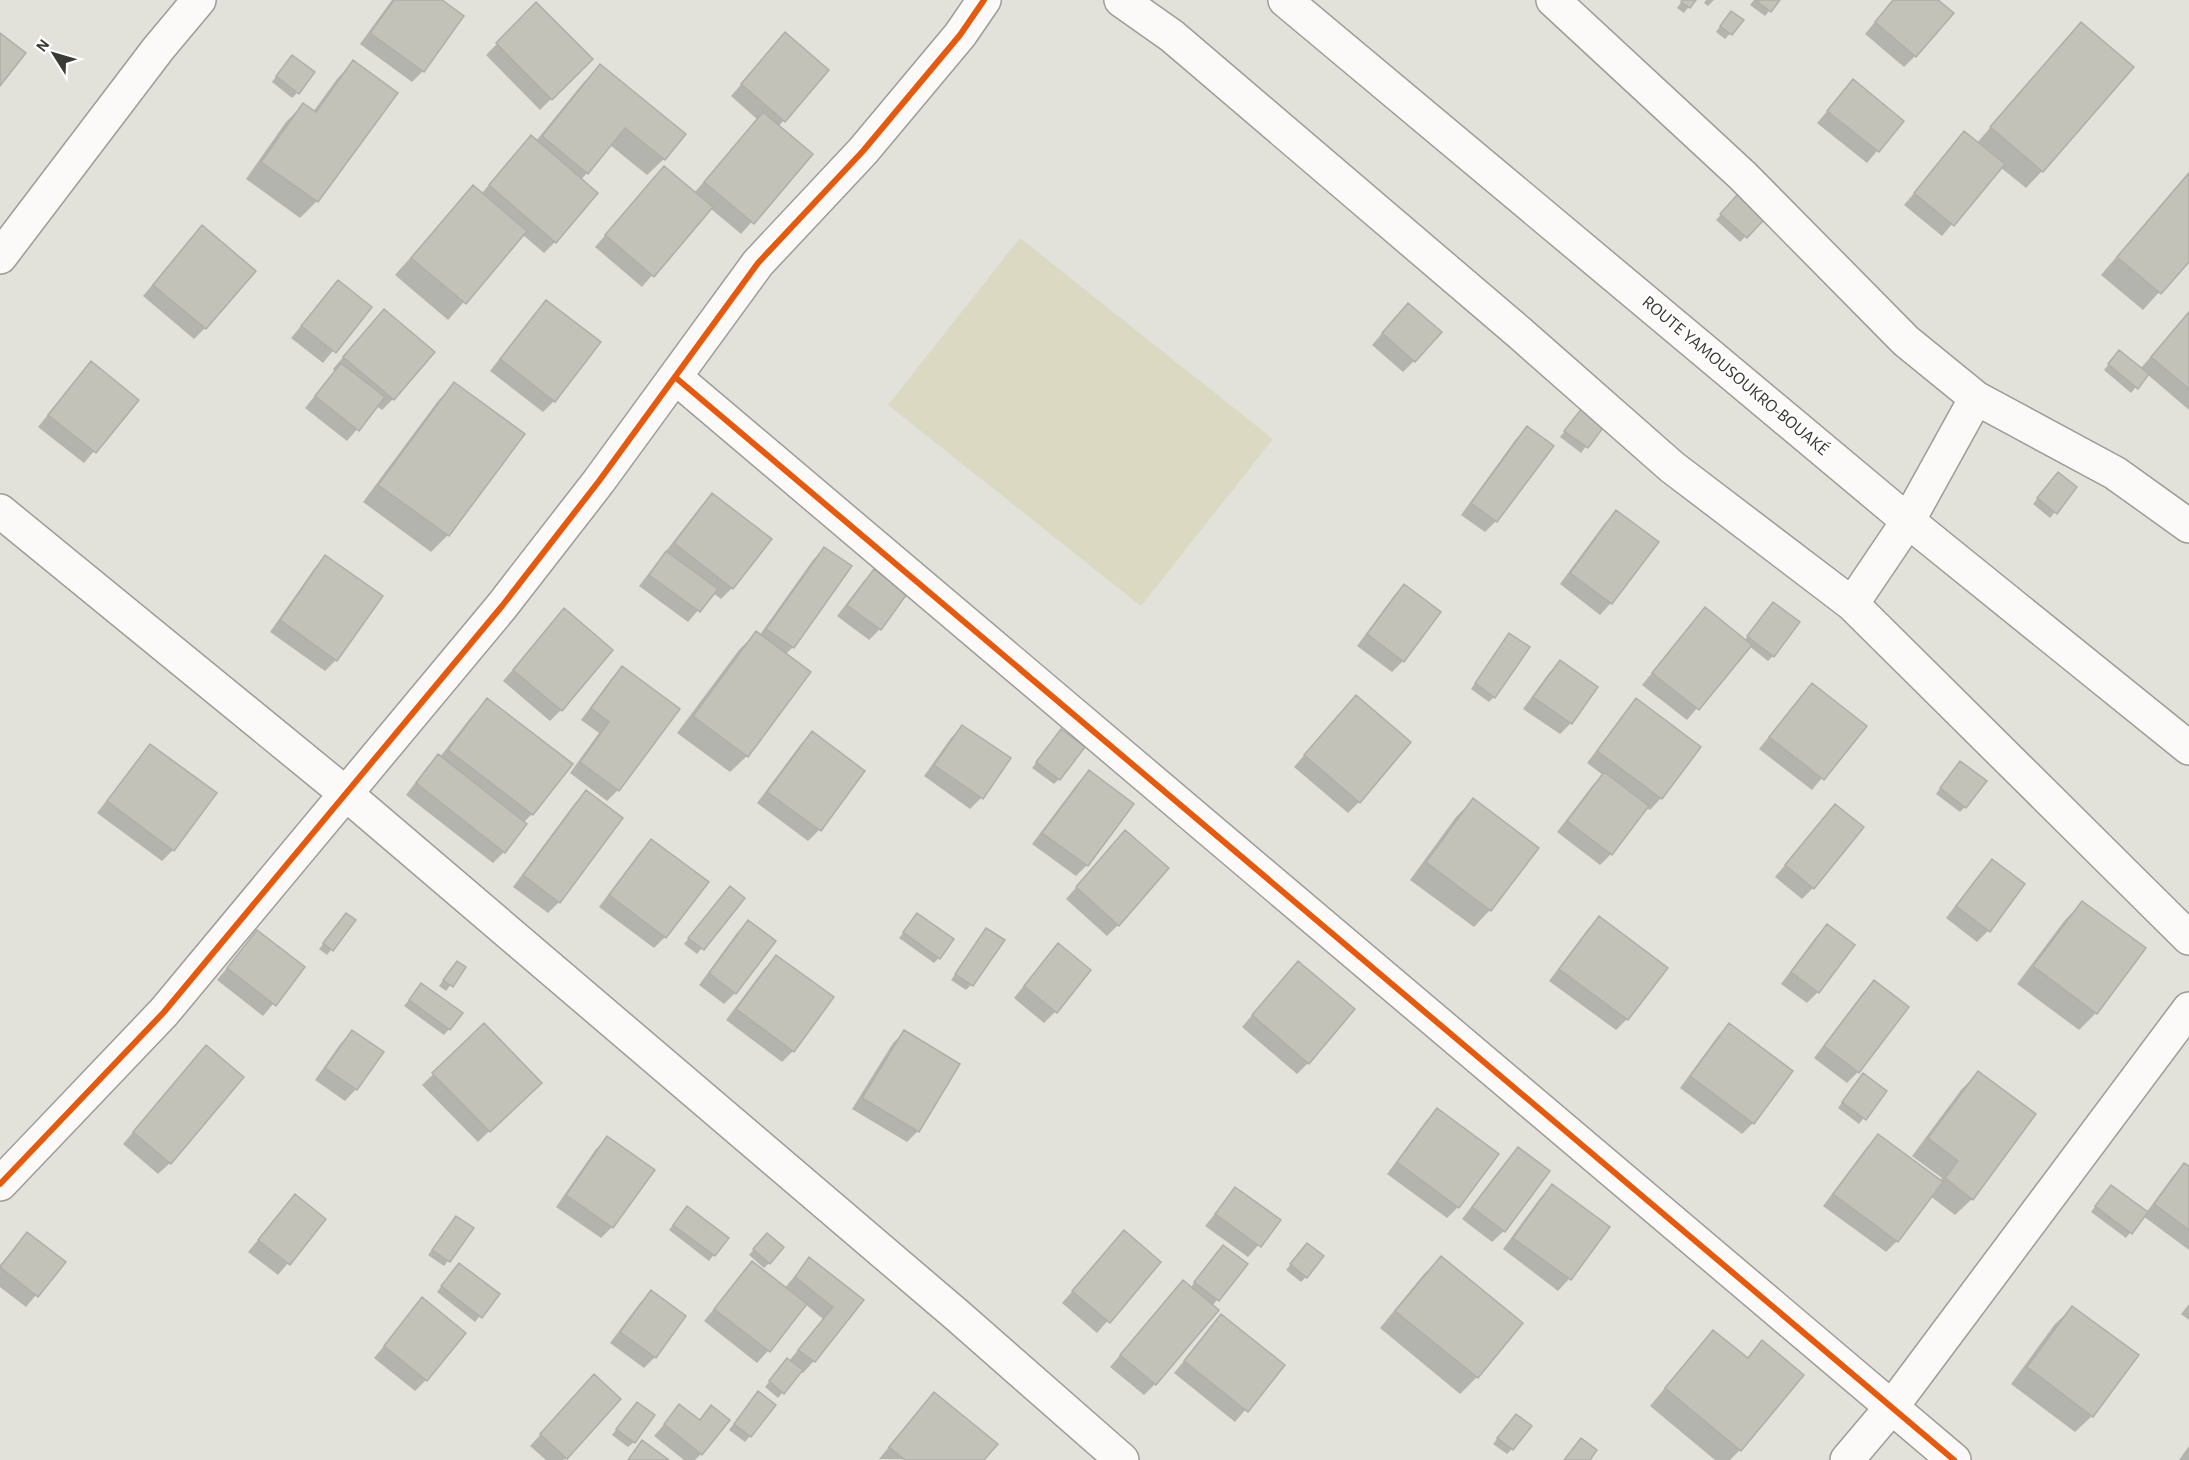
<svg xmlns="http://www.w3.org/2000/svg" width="2189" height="1460" font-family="'Alegreya Sans',sans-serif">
<rect width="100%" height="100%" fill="#e2e1da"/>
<path fill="#dbd9c2" d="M1020 238 1273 439 1141 606 888 405Z"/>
<path fill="#0003" d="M392 0H440L423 71 412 82 360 44Z
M1683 0H1694L1684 13 1677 8Z
M1706 0H1714L1708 6 1704 3Z
M1754 0H1778L1765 16 1750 5Z
M1893 0H1936L1915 56 1904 67 1865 34Z
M536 4 591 59 540 110 486 55Z
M1726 18 1742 21 1725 39 1716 32Z
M2081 24 2042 171 2026 188 2000 167 1942 236 1904 205 1965 133 1977 143 2064 41Z
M785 34 826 70 778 127 811 155 741 234 710 208 642 287 595 247 664 168 694 193 758 120 731 96Z
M287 62 297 93 292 98 272 82Z
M353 62 396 93 317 201 300 218 246 179 286 122 303 105 313 112 337 79Z
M600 66 664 159 647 175 610 145 581 180 555 242 544 253 523 235 448 320 395 275 473 187 481 194 531 137 536 141 583 83Z
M1853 81 1902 121 1867 163 1817 123Z
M2189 172V259L2143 310 2101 275Z
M1746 187 1771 210 1740 242 1716 220Z
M191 238 205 328 194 339 143 296Z
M338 282 369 307 323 363 291 338Z
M546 302 554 401 543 412 490 371 535 313Z
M2189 313V410L2147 374 2131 393 2104 370 2114 358 2140 369Z
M1397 316 1414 361 1403 372 1372 345Z
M373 322 393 399 382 410 377 406 347 441 305 408 335 371 333 369Z
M80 375 137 400 84 463 38 427Z
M454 384 522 434 448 535 431 552 363 502 438 401Z
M1586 405 1607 420 1581 453 1560 437Z
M1527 428 1496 521 1485 532 1461 515 1516 439Z
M2053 479 2075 488 2050 518 2033 504Z
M712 495 732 588 721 599 713 593 688 622 639 586 701 506Z
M1616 512 1657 542 1611 603 1600 615 1560 584 1605 523Z
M824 549 793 647 785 655 747 756 730 772 677 733 739 650 756 633 759 636 813 560Z
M325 557 336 660 325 671 270 632 314 569Z
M874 571 905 595 880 629 869 640 837 616 863 582Z
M1404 585 1403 661 1392 672 1357 646 1393 597Z
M1773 604V656L1768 661 1749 646 1687 720 1642 685 1705 609 1744 641Z
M564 610 561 710 550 721 503 681Z
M1504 641 1494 697 1489 702 1471 689Z
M1560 662 1571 723 1560 734 1523 709 1549 673Z
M622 668 618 790 607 801 570 773 599 733 581 720 611 679Z
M1812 685 1865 726 1812 790 1759 749 1801 696Z
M487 700 532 814 523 823 525 825 504 852 493 863 406 795 427 767 438 756 440 757 471 717Z
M1636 700 1699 747 1661 798 1650 810 1646 807 1611 854 1600 865 1557 832 1593 785 1603 775 1587 763 1625 712Z
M1345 708 1359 802 1348 813 1294 767Z
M962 727 981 798 970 809 924 776 951 738Z
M812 733 863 771 819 830 808 841 757 803 801 744Z
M1056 736 1059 779 1054 784 1032 768Z
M151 746 173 850 162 861 97 813 140 757Z
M1955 768 1965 807 1960 812 1936 794Z
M1089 772 1132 804 1087 865 1076 876 1032 844 1078 783Z
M586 792 559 902 548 913 513 887 575 803Z
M1473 800 1490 910 1474 927 1410 880 1456 817Z
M1835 806 1813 888 1802 899 1775 877Z
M651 841 706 882 665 937 654 948 599 907 640 852Z
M1114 844 1118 925 1107 936 1066 899Z
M1992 861 1988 931 1977 942 1946 918 1981 872Z
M725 893 743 898 697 954 684 944Z
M2082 903 2096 1013 2079 1030 2017 984 2065 920Z
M346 915 354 921 327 955 319 949Z
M917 915 939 958 934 963 899 938Z
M1599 918 1627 1019 1616 1030 1549 981 1588 929Z
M748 922 735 993 724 1004 699 985 737 933Z
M1827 926 1818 992 1807 1003 1781 984 1816 937Z
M986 930 971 985 966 990 951 980Z
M257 932 303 968 263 1016 217 980Z
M777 957 793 1051 782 1062 726 1020 765 968Z
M1047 957 1055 1012 1044 1023 1014 998Z
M464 967 446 991 439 986 452 968Z
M1287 974 1308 1063 1297 1074 1242 1027Z
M1874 982 1858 1072 1847 1083 1814 1058 1863 993Z
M421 985 449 1029 444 1035 404 1006Z
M484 1025 539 1083 478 1142 422 1085Z
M1729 1025 1753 1123 1742 1134 1680 1088 1718 1036Z
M353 1031 382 1052 356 1089 345 1101 315 1080 341 1043Z
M904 1032 918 1131 907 1142 852 1109 893 1043Z
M195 1058 170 1163 158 1174 123 1144Z
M1978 1073 1972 1199 1955 1215 1930 1196 1897 1241 1886 1252 1823 1206 1867 1147 1878 1136 1940 1181 1942 1178 1912 1156 1961 1090Z
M1858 1080 1885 1091 1859 1124 1838 1108Z
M1437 1110 1458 1207 1447 1218 1387 1174 1426 1121Z
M607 1138 653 1170 612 1227 601 1238 556 1207 596 1149Z
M1518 1149 1504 1231 1492 1242 1462 1219 1507 1160Z
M2184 1165 2189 1168V1250L2143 1216 2126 1238 2091 1212 2106 1192 2146 1213 2173 1176Z
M1553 1186 1608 1227 1569 1279 1558 1291 1503 1249 1541 1197Z
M1235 1189 1279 1221 1248 1257 1205 1226Z
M295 1196 324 1220 278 1275 248 1252Z
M682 1213 727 1238 709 1261 669 1230Z
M456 1218 472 1229 444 1266 428 1255Z
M1124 1232 1159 1262 1097 1333 1062 1303Z
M27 1234 64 1262 26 1307 0 1287V1265Z
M762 1240 769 1263 764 1268 749 1255Z
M1302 1250 1306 1277 1301 1282 1286 1270Z
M1218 1252 1246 1265 1212 1306 1155 1384 1144 1395 1110 1367 1172 1293 1190 1288Z
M1441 1258 1521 1324 1477 1377 1460 1394 1380 1328 1424 1274Z
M809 1259 861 1300 814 1361 803 1373 800 1371 778 1398 765 1387 782 1365 789 1361 823 1319 805 1304 768 1351 757 1363 704 1321 752 1263 784 1289Z
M454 1270 497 1294 475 1322 437 1292Z
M651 1292 655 1357 644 1368 610 1343 640 1303Z
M423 1299 426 1380 415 1391 374 1358Z
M2189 1304V1320L2181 1314Z
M2072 1308 2092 1416 2075 1432 2011 1384 2055 1324Z
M1221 1316 1283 1365 1235 1422 1174 1373Z
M1714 1332 1746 1359 1762 1342 1740 1450 1730 1460H1715L1650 1406 1697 1349Z
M583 1388 618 1399 564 1460H546L530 1446Z
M934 1394 982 1460 879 1459 923 1405Z
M753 1398 750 1436 745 1442 729 1430Z
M680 1406 698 1421 711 1407 701 1454 695 1460H684L654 1436Z
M632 1409 634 1442 628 1447 612 1435Z
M1511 1421 1512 1449 1507 1454 1493 1444Z
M2189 1446V1460H2179Z"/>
<path fill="#c3c2b8" stroke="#afaea8" stroke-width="1.5" d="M394 0H442L464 16 424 72 370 33Z
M1682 0H1696L1690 8 1681 2Z
M1755 0H1780L1771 12Z
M1893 0H1938L1954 13 1916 57 1875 22Z
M536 2 593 59 552 100 496 43Z
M1731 11 1744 20 1732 35 1720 26Z
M2081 22 2134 67 2043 172 1990 127Z
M785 32 829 70 785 122 741 84Z
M0 33 26 53 0 86Z
M292 55 315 72 299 94 276 76Z
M353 60 398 93 318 202 261 162 303 103 316 112Z
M600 64 686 134 665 160 625 128 588 174 542 136Z
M1853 79 1904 121 1879 152 1827 111Z
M763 112 813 154 754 224 704 182Z
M1964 131 2005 164 1954 226 1914 193Z
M531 135 598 193 556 243 489 185Z
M664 166 713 207 654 277 605 235Z
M2189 173V262L2161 294 2117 257Z
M473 185 527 231 466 304 411 258Z
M1746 185 1773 210 1747 238 1720 214Z
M202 225 256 271 206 329 153 285Z
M338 280 372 307 336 353 301 326Z
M546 300 601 342 555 402 500 359Z
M1408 303 1442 332 1415 362 1382 333Z
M384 309 435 352 394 400 343 357Z
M2189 312V389L2151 357Z
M2119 350 2149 374 2138 389 2108 364Z
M91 361 139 400 96 453 48 415Z
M341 363 385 397 359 431 315 396Z
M454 382 525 434 449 536 378 485Z
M1586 403 1609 420 1588 448 1564 431Z
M1527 426 1554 446 1497 522 1471 503Z
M2058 472 2077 487 2057 514 2037 498Z
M712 493 772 539 733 589 674 543Z
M1616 510 1659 542 1612 604 1570 573Z
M824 547 852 566 794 648 766 629Z
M666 551 718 589 700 612 649 575Z
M325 555 383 596 337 661 280 620Z
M874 569 907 594 881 630 847 605Z
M1404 584 1441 612 1404 662 1367 634Z
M1773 602 1800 622 1774 657 1747 636Z
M1705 607 1752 645 1699 710 1652 673Z
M564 608 613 650 562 711 513 670Z
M756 631 811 672 748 757 693 716Z
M1509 633 1530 647 1495 698 1475 683Z
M1560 660 1598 687 1572 724 1533 697Z
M622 666 680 709 619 791 580 762 609 722 591 708Z
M1812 683 1867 726 1824 780 1769 737Z
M1356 695 1411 742 1360 803 1304 755Z
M487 698 573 764 533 815 448 750Z
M1636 698 1701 747 1662 799 1597 751Z
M962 725 1011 758 983 799 934 765Z
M1061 729 1085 747 1060 780 1036 762Z
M812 731 865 771 821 831 767 792Z
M150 744 217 793 174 851 107 801Z
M438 754 527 824 505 853 416 783Z
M1960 761 1987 781 1966 808 1940 788Z
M1089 770 1134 804 1088 866 1042 833Z
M1604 772 1649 806 1612 855 1567 821Z
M586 790 623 818 560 903 523 875Z
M1473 798 1539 848 1491 911 1426 862Z
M1835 804 1864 827 1814 889 1785 865Z
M1125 830 1169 868 1119 926 1076 887Z
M651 839 709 882 666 938 609 895Z
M1992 859 2025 884 1990 932 1956 906Z
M730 886 745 898 704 950 688 938Z
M2082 901 2146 948 2097 1014 2033 966Z
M346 913 356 920 333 951 323 943Z
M917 913 954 939 940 959 903 932Z
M1599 916 1668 968 1628 1020 1559 969Z
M748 920 776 941 736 994 709 973Z
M1827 924 1855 945 1819 993 1791 972Z
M986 928 1005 940 973 986 955 974Z
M257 930 305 967 276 1006 227 968Z
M1058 943 1091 970 1057 1013 1024 986Z
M776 955 834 997 794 1052 736 1009Z
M457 961 466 967 453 987 443 980Z
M1298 961 1355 1009 1309 1064 1252 1015Z
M1874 980 1909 1007 1859 1073 1824 1046Z
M421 983 463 1013 450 1030 409 1000Z
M484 1023 542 1083 490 1132 432 1073Z
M1729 1023 1793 1071 1754 1124 1690 1076Z
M352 1030 384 1052 357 1090 325 1068Z
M904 1030 960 1064 919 1132 862 1098Z
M206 1045 244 1077 171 1164 133 1132Z
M1978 1071 2036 1114 1973 1200 1945 1178 1958 1161 1928 1138Z
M1863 1073 1887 1091 1866 1120 1842 1102Z
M1437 1108 1499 1154 1459 1208 1397 1162Z
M1878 1134 1943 1182 1898 1242 1833 1194Z
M607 1136 655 1170 613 1228 566 1195Z
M1518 1147 1550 1171 1505 1232 1472 1207Z
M2184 1163 2189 1166V1230L2154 1204Z
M1552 1184 1610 1227 1571 1280 1513 1238Z
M2111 1185 2148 1212 2132 1234 2095 1206Z
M1235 1187 1281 1220 1261 1247 1215 1214Z
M295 1194 326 1219 290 1265 258 1240Z
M687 1206 729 1238 715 1256 673 1225Z
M456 1216 474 1228 450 1262 432 1250Z
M1124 1230 1161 1262 1110 1323 1072 1291Z
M27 1232 66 1262 38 1297 0 1267Z
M767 1233 784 1247 770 1264 753 1249Z
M1307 1243 1324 1256 1307 1278 1290 1264Z
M1223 1245 1248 1264 1219 1301 1194 1282Z
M1441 1256 1523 1323 1478 1378 1395 1311Z
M809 1257 864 1300 815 1362 798 1350 833 1307 795 1277Z
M752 1261 807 1304 770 1352 714 1309Z
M459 1263 500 1294 482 1318 441 1286Z
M1183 1280 1219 1310 1156 1385 1120 1355Z
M651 1290 686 1316 656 1358 620 1332Z
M422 1297 466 1333 427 1381 384 1346Z
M2072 1306 2139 1355 2093 1417 2027 1367Z
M1221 1314 1285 1365 1248 1412 1184 1361Z
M1713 1330 1748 1358 1762 1340 1804 1375 1741 1451 1665 1388Z
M787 1358 803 1370 784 1394 769 1381Z
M594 1374 621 1399 567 1459 540 1434Z
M758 1391 776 1405 751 1437 734 1424Z
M934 1392 998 1444 984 1460H905L889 1447Z
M637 1402 655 1415 635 1443 616 1429Z
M679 1404 700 1420 711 1405 730 1420 702 1455 664 1424Z
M1516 1414 1532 1426 1513 1450 1497 1438Z
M1581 1438 1597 1450 1590 1460H1564Z
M642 1440 669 1460H628Z"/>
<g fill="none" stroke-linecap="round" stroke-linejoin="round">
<g stroke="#9d9c96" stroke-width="36">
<path id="minor" d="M1121 0 1172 36 1521 334 1672 467 1852 604 2189 938
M1553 0 1743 176 1906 341 1976 398 2115 473 2189 526
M0 257 158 49 199 0
M675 377 1954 1460
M0 511 345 793 958 1316 1122 1460
M1852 604 1908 521 1976 398
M0 1184 164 1012 502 606 599 481 758 263 863 151 960 35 984 0
M1847 1460 1891 1408 2189 1009"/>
</g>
<g stroke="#9d9c96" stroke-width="36">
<path id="major" d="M1285 0 1908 521 2189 748"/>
</g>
<use href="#minor" stroke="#fbfaf9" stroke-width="33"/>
<use href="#major" stroke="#fbfaf9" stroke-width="33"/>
<g stroke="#fff" stroke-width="10">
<path id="cycleway" d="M675 377 1954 1460
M0 1184 164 1012 502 606 599 481 758 263 863 151 960 35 984 0"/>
</g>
<use href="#cycleway" stroke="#e8590c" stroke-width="6"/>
</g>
<g text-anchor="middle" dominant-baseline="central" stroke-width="4.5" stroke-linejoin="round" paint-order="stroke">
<g font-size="18" fill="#3b3b35" stroke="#fff">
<text transform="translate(1735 376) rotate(40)">ROUTE YAMOUSOUKRO-BOUAKÉ</text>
</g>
</g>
<g transform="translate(54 54) rotate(307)" stroke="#ffffff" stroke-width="4.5" paint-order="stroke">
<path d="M0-4.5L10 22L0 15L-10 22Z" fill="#3b3b35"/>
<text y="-9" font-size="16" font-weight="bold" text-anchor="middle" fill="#3b3b35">N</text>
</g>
</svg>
